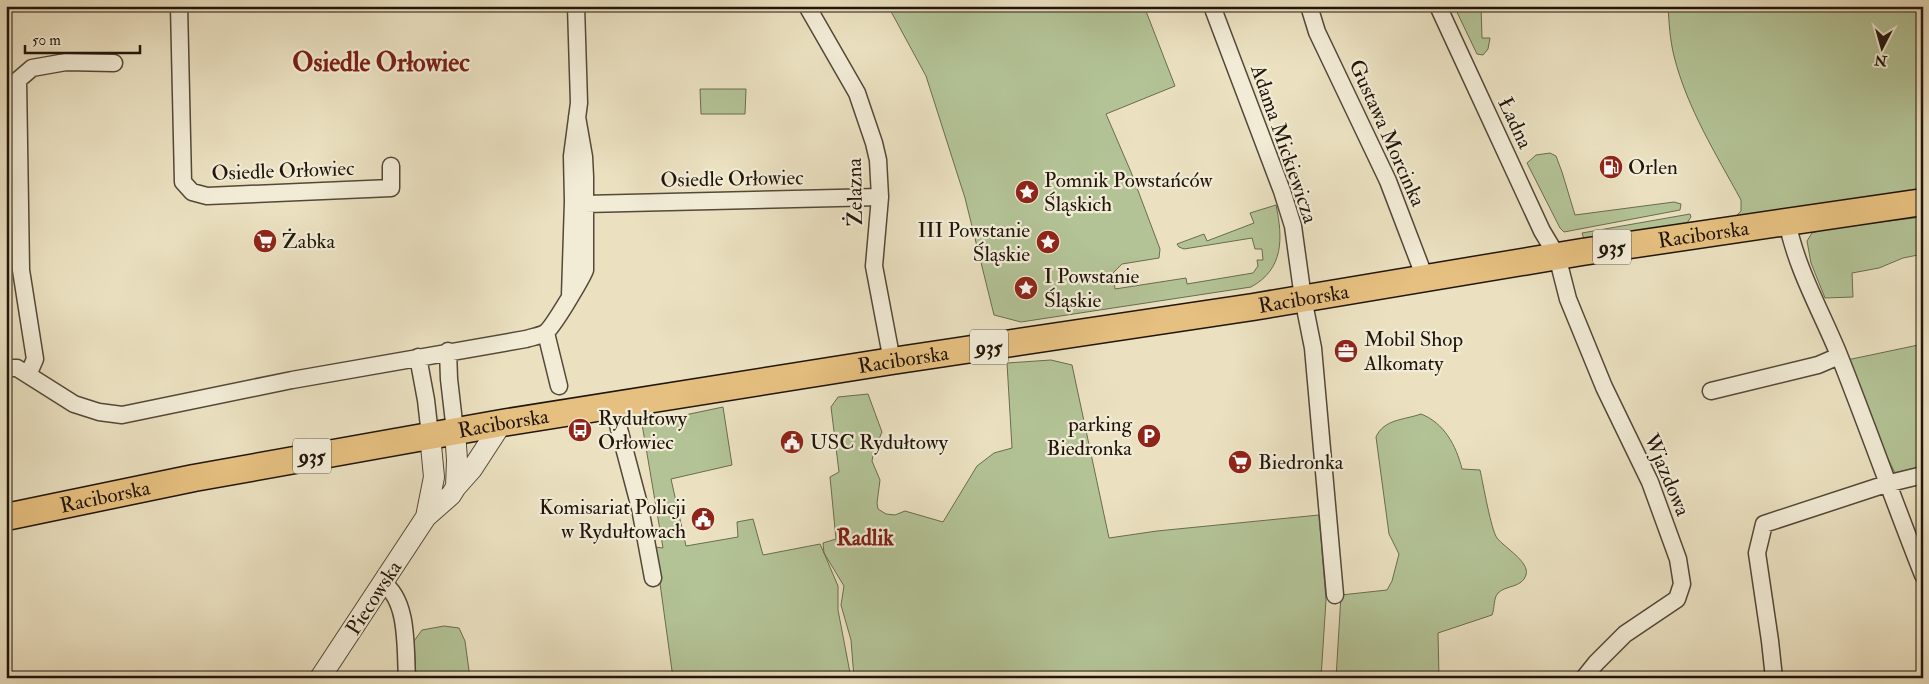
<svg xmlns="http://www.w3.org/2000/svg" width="1929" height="684" font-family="'IM FELL Double Pica',serif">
<rect width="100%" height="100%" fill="#ebe1c1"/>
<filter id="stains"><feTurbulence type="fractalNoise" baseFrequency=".004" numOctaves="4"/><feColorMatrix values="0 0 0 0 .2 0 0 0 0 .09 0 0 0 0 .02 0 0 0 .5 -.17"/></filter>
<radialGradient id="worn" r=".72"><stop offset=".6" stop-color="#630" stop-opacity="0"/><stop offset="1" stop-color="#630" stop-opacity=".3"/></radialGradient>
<path fill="#b3c396" stroke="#6a6c50" d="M888 6H1144L1175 86 1106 114 1131 172 1160 249 1159 258 1122 264 1113 273 1115 289 1186 278 1187 284 1253 273 1258 266 1257 260H1263L1262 249H1255L1252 238 1184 249 1179 247 1177 244 1204 234 1207 241 1254 223 1250 213 1276 205C1283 238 1284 269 1251 287L1021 322 994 315 965 198 926 76Z
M1454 6H1481L1482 38H1490L1488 49 1483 55 1477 54Z
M1668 6H1923V202L1723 230 1741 211V200C1716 154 1687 108 1674 56 1670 40 1669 23 1668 6Z
M700 89H746L745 114H701Z
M1550 153 1556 156 1562 172 1575 215 1674 202 1681 204 1680 210 1564 232 1560 228 1527 163 1536 155Z
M1690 214 1691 217 1687 223 1584 239 1582 233Z
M1923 217V254L1903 258 1879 268 1852 273 1853 297 1825 298 1811 263 1807 241 1812 233 1829 228Z
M1923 344V466L1895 473 1886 455 1847 360Z
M1051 360 1072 365 1109 538 1157 531 1319 515 1326 600 1321 678H854L851 640 841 605 844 586 824 553 838 586V610L851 678H673L655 547 663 548 642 424 723 407 732 465 671 479 686 546 738 537 737 522 753 519 763 555 820 544 824 553 823 543 836 539 830 477 839 472 831 407 838 397 868 394 882 432 874 451 872 461 880 480 877 503 878 509 886 514 895 515 905 511 943 522 977 466 994 453 1012 448 1007 363Z
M1421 414C1444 423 1456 445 1462 469L1480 470C1483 483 1491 530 1497 538 1505 548 1530 562 1526 575 1522 588 1506 585 1498 593 1493 599 1495 608 1492 615L1438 633 1439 678H1336L1341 595 1387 590 1392 581 1399 554 1389 534 1376 437C1384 419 1404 420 1421 414Z
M444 626 459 628 465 641 470 678H416L414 641 422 630Z"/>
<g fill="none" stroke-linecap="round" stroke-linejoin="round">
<g stroke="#544838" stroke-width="19">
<path id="minor" d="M179 6 183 182 192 192 207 196 391 188V166
M807 6 857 93 874 143 878 160 880 197 874 266 892 361
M1212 6 1282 191 1293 226 1303 298 1313 348 1335 595
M1309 6 1317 32 1388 181 1425 278
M1438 6 1542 231 1557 256 1568 299 1604 387 1650 482 1678 559 1682 584 1677 599 1625 634 1596 663 1584 678
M573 201 585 204 880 197
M1787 221C1796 268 1821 311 1839 355 1868 428 1894 502 1923 575
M570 296 573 201 572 156 579 103 576 6
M546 333 559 386
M448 351 449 379 455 431
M418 357 426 400 430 435
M6 368H17L74 404 99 412 122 415 292 380 526 339C532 337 540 336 545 333 552 329 582 278 585 270V177L584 157 577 117
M28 375 35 359 21 270 18 80 32 68 66 62 114 63
M1711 391 1818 365 1839 356
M615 405 618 425 640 508 653 578
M383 583C409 601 405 649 407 678
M1774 678 1770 641 1757 553 1764 524 1886 484 1923 475"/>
</g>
<g stroke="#544838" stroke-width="22">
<path id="tertiary" d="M456 487 472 469 502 423
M426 517 434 477 430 435
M320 678 426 517 451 495 456 487 457 460 455 431"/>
</g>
<g stroke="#21150a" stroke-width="29">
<g id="primary">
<path id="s1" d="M6 517 194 478 502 423 892 361 1253 307 1582 252 1923 202"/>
</g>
</g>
<use href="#minor" stroke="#f2ecd7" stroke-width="16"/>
<use href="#tertiary" stroke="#f2ecd7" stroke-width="20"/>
<use href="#primary" stroke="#e6c080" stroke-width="26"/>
</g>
<defs>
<g id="fuel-disc" transform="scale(1.25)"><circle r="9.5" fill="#8f2418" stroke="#f2ecd7"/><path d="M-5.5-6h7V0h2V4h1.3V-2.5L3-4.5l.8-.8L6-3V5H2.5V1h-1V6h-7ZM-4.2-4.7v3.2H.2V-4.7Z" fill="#fff"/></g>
<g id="sight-disc" transform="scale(1.25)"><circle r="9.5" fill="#8f2418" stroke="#f2ecd7"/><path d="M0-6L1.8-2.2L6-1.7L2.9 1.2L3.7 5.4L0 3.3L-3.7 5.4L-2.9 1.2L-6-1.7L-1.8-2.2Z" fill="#fff"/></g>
<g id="supermarket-disc" transform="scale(1.25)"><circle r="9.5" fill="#8f2418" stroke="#f2ecd7"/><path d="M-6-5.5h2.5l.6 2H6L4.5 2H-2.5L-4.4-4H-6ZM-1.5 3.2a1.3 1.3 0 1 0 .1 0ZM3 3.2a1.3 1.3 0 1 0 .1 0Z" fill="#fff"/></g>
<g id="office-disc" transform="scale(1.25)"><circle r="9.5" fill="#8f2418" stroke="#f2ecd7"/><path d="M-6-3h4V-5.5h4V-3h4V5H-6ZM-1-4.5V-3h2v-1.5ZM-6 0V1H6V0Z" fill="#fff"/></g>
<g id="bus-disc" transform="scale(1.25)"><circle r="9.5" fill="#8f2418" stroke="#f2ecd7"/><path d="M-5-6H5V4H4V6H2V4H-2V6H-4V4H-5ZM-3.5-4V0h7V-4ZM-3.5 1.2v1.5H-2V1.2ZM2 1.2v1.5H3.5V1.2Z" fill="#fff"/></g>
<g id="parking-disc" transform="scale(1.25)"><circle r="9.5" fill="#8f2418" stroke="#f2ecd7"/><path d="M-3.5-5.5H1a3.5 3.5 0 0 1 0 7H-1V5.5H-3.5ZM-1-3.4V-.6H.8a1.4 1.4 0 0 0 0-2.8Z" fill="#fff"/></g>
<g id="civic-disc" transform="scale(1.25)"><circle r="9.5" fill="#8f2418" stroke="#f2ecd7"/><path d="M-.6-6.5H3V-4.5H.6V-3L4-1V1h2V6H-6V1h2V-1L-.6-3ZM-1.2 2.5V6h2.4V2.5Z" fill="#fff"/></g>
</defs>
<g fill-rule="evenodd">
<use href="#fuel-disc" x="1611" y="167"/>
<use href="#sight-disc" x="1027" y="192"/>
<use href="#supermarket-disc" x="265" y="241"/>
<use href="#sight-disc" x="1048" y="242"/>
<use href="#sight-disc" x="1026" y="288"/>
<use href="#office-disc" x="1346" y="351"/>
<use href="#bus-disc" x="580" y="430"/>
<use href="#parking-disc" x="1149" y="436"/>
<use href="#civic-disc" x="792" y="442"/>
<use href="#supermarket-disc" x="1240" y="462"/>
<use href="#civic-disc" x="703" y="519"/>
</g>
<g text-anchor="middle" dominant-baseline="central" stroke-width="4.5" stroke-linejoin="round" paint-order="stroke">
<g fill="#f2ecd7" stroke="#605648" stroke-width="1">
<rect x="1593" y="229.5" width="38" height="35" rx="4"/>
<rect x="970" y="329.5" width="38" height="35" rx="4"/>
<rect x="293" y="438.5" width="38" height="35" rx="4"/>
</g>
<g font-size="20" font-weight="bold" fill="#21150a">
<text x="1612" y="247">935</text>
<text x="989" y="347">935</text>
<text x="312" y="456">935</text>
</g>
<g font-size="21" fill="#21150a" stroke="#f2ecd7">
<text transform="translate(1515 123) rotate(65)">Ładna</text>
<text transform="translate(1387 133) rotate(66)">Gustawa Morcinka</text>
<text transform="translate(1284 144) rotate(71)">Adama Mickiewicza</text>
<text transform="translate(283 171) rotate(-2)">Osiedle Orłowiec</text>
<text transform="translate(732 179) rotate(-1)">Osiedle Orłowiec</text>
<text transform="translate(855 192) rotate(-91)">Żelazna</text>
<text stroke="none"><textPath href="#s1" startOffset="1721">Raciborska</textPath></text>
<text stroke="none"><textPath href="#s1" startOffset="1316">Raciborska</textPath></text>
<text stroke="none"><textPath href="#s1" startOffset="911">Raciborska</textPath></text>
<text stroke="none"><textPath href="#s1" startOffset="506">Raciborska</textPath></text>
<text transform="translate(1667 475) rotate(67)">Wjazdowa</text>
<text stroke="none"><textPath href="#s1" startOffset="101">Raciborska</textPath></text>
<text transform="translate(374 598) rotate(-57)">Piecowska</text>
</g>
<g font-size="21" fill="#21150a" stroke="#f2ecd7" text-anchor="start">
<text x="1628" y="167">Orlen</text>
<text x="1044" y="180">Pomnik Powstańców<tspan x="1044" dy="24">Śląskich</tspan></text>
<text x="1030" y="230" text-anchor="end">III Powstanie<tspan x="1030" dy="24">Śląskie</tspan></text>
<text x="282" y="241">Żabka</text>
<text x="1044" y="276">I Powstanie<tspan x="1044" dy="24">Śląskie</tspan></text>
<text x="1364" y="339">Mobil Shop<tspan x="1364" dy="24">Alkomaty</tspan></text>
<text x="598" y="418">Rydułtowy<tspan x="598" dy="24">Orłowiec</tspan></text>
<text x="1132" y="424" text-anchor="end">parking<tspan x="1132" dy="24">Biedronka</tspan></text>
<text x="810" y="442">USC Rydułtowy</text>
<text x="1258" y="462">Biedronka</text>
<text x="686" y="507" text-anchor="end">Komisariat Policji<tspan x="686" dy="24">w Rydułtowach</tspan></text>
</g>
<g font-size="22" font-weight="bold" fill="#7a1f14" stroke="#f2ecd7">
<text x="865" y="538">Radlik</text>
</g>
<g font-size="26" font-weight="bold" fill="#7a1f14" stroke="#f2ecd7">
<text x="381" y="63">Osiedle Orłowiec</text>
</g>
</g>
<rect width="1929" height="684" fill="none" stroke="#ebe1c1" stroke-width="25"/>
<rect x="8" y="8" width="1914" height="669" fill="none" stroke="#21150a" stroke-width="2.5"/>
<rect x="12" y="12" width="1904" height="659" fill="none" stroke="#21150a"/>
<g transform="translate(1882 48) rotate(186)" stroke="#f2ecd7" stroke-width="4" paint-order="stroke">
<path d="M0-4L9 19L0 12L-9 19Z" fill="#21150a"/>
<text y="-8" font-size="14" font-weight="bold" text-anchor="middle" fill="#21150a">N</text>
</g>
<path d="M25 45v8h115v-8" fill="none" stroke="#21150a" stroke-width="2.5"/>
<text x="32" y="45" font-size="15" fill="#21150a" stroke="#f2ecd7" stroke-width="4" paint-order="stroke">50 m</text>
<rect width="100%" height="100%" filter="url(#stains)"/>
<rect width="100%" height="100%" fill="url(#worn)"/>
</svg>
